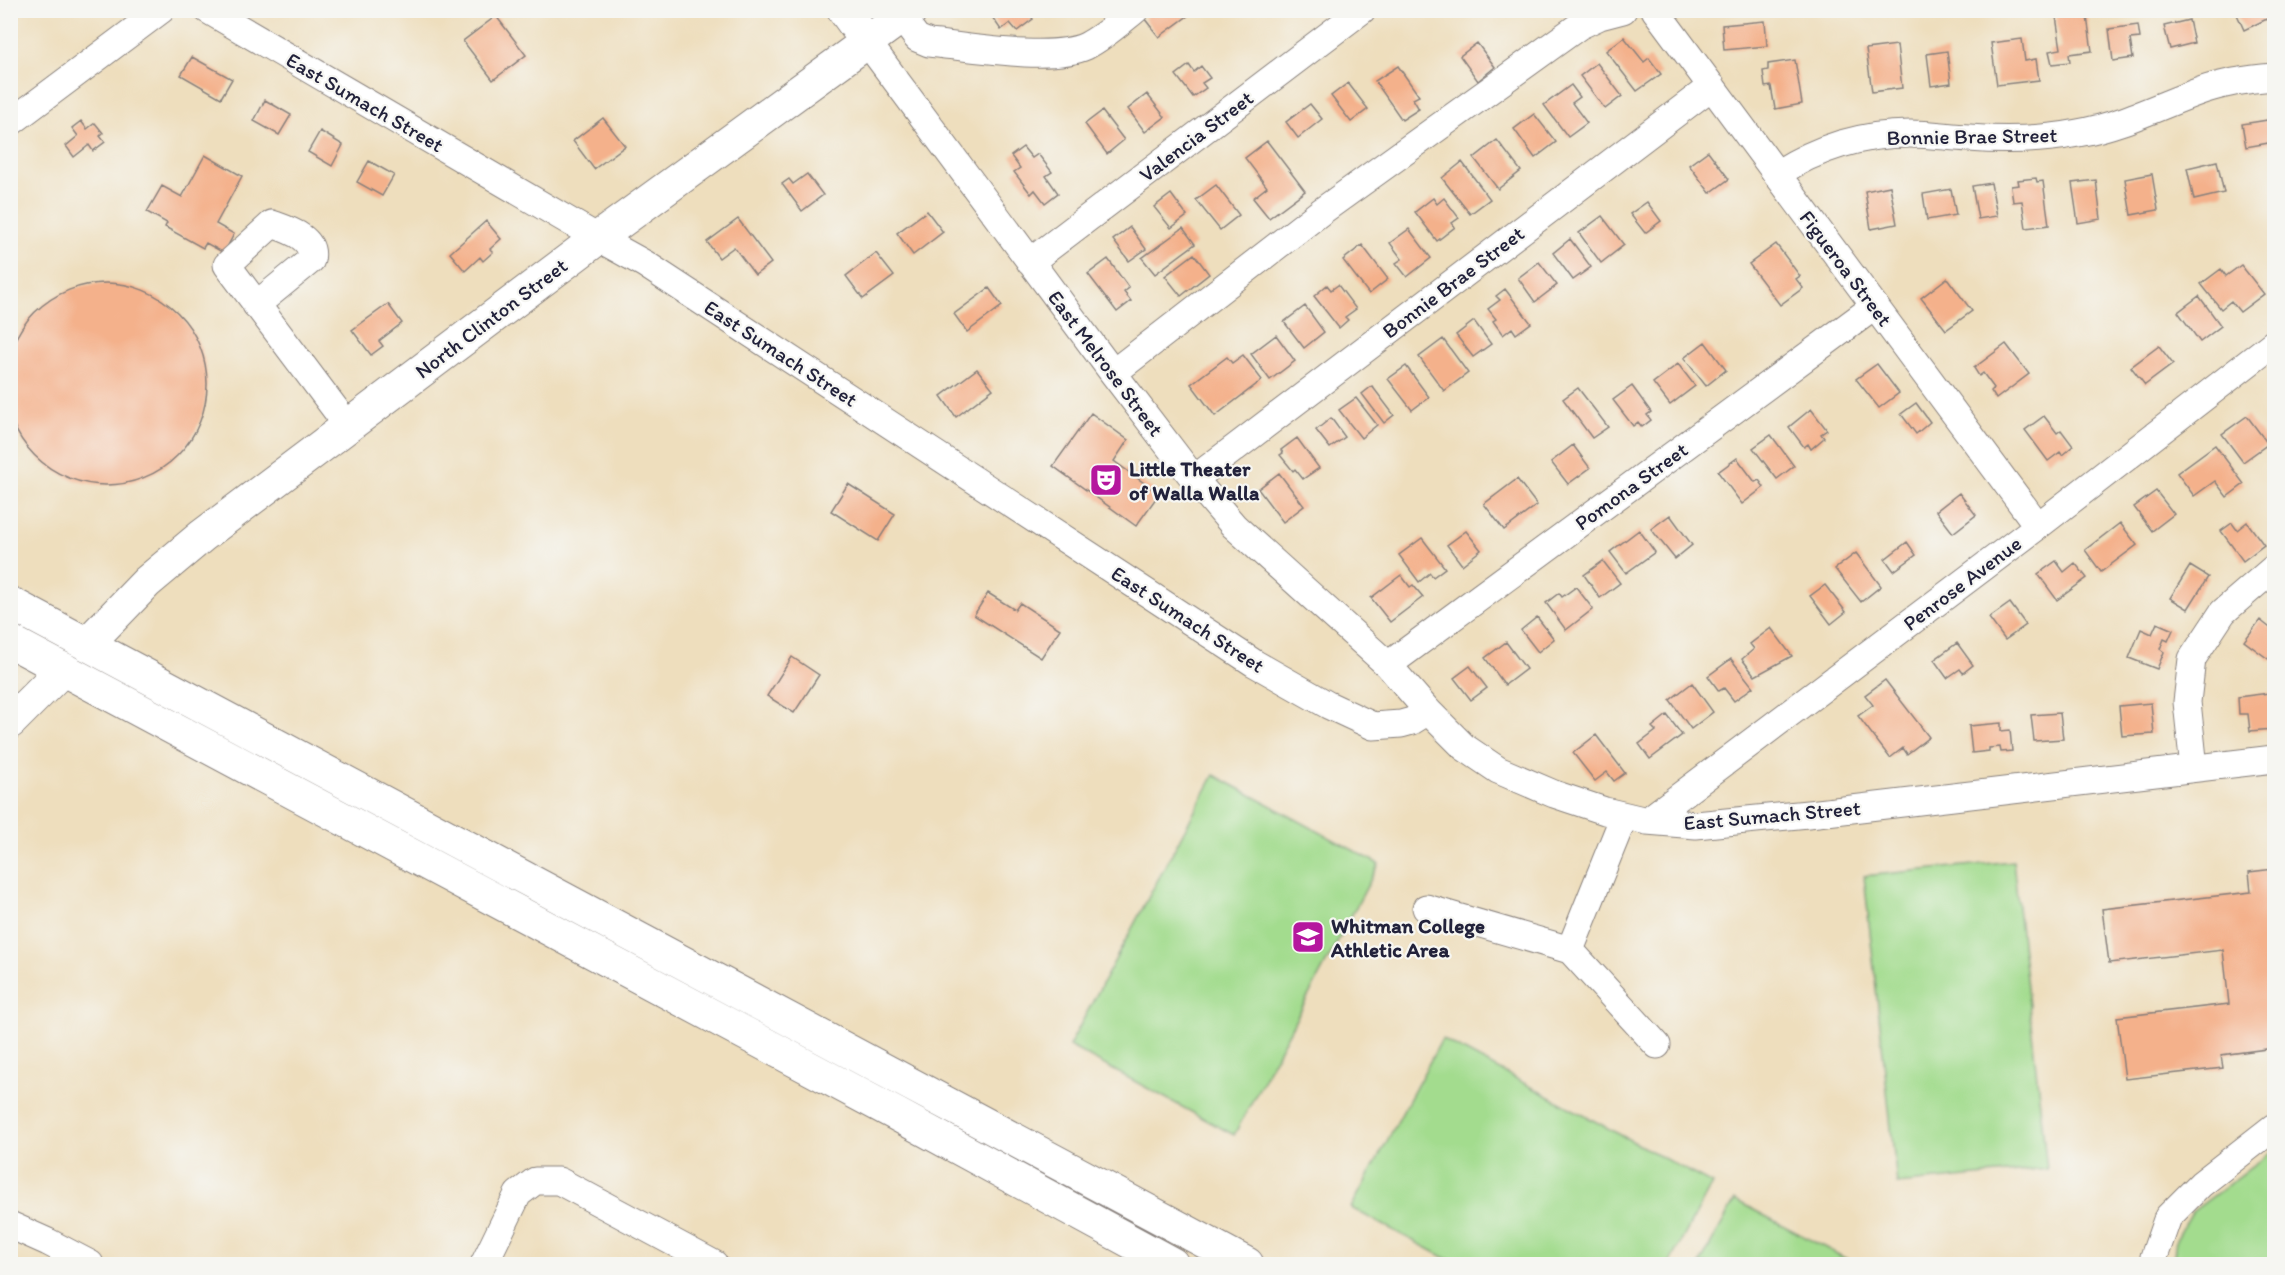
<svg xmlns="http://www.w3.org/2000/svg" width="2285" height="1275" font-family="Itim,sans-serif">
<rect width="100%" height="100%" fill="#f6f6f2"/>
<filter id="ink" filterUnits="userSpaceOnUse"><feTurbulence type="fractalNoise" baseFrequency=".0167" numOctaves="2"/><feDisplacementMap in="SourceGraphic" scale="12" xChannelSelector="R" yChannelSelector="G"/><feConvolveMatrix kernelMatrix="1 2 1 2 8 2 1 2 1" color-interpolation-filters="sRGB"/></filter>
<filter id="wash" filterUnits="userSpaceOnUse"><feTurbulence type="fractalNoise" baseFrequency=".008" numOctaves="4" result="noise"/><feDisplacementMap in="SourceGraphic" scale="24" xChannelSelector="R" yChannelSelector="G"/><feGaussianBlur stdDeviation="1.35" result="paint"/><feColorMatrix in="noise" values="0 0 0 0 0 0 0 0 0 0 0 0 0 0 0 0 0 1.4 0 .05"/><feComposite in="paint" operator="in"/></filter>
<g filter="url(#wash)">
<rect width="100%" height="100%" fill="#eedebd"/>
<path fill="#a3dc8e" stroke="#627f64" stroke-width="1.5" d="M1214 775 1379 864 1234 1135 1069 1046Z
M2013 861 2047 1169 1897 1184 1864 876Z
M1442 1039 1712 1184 1669 1264H1457L1351 1208Z
M2274 1150V1264H2173L2176 1240 2192 1212Z
M1735 1200 1856 1264H1700Z"/>
<g id="blocks">
<path fill="#f4b18b" d="M995 10H1027L1033 19 1017 31 1010 23 1001 30 990 14Z
M1154 10H1185L1189 15 1159 37 1144 18Z
M2055 10H2086L2092 51 2069 54 2070 62 2052 64 2049 51 2061 49Z
M2235 10H2271L2273 16 2244 30Z
M496 16 526 55 493 80 463 41Z
M2189 20 2194 43 2170 49 2164 26Z
M1765 21 1767 46 1724 50 1722 25Z
M2138 25 2140 38 2130 39 2133 58 2113 61 2109 29Z
M1624 37 1644 62 1649 58 1661 74 1637 91 1606 51Z
M2022 39 2025 61 2036 59 2039 80 1997 85 1991 43Z
M1477 43 1495 67 1478 81 1460 56Z
M1897 45 1902 88 1872 92 1866 49Z
M1947 51 1951 83 1931 86 1927 54Z
M192 57 232 79 221 98 181 75Z
M1795 60 1802 104 1775 109 1771 86 1765 87 1763 71 1768 70V64Z
M1597 63 1622 96 1605 109 1580 76Z
M1189 65 1194 72 1201 66 1210 78 1202 83 1206 88 1193 97 1176 75Z
M1398 66 1419 96 1413 99 1419 109 1402 120 1375 81Z
M1348 83 1368 109 1351 122 1331 96Z
M1571 85 1580 97 1572 103 1587 123 1568 137 1544 105Z
M1147 94 1165 117 1145 132 1128 109Z
M265 100 291 115 279 135 254 121Z
M1310 104 1322 119 1298 138 1286 122Z
M1102 111 1124 140 1107 154 1085 124Z
M1534 114 1556 142 1535 158 1514 129Z
M603 118 625 146 594 169 573 141Z
M2274 119V142L2246 147 2242 124Z
M81 121 87 129 95 123 103 133 100 136 105 142 93 151 89 145 74 157 66 146 78 136 72 128Z
M320 131 343 145 332 166 308 152Z
M1497 140 1521 171 1498 189 1474 158Z
M1267 141 1305 191 1269 218 1253 198 1267 187 1245 158Z
M1023 147 1032 158 1038 154 1052 172 1046 176 1058 193 1045 203 1035 190 1031 194 1014 172 1020 168 1011 156Z
M1708 151 1729 179 1710 193 1689 165Z
M205 155 242 176 216 224 234 234 224 253 206 243 203 248 165 227 167 223 147 212 162 186 182 197Z
M369 161 394 175 382 196 357 182Z
M2217 161 2224 193 2194 200 2187 168Z
M1462 162 1490 199 1470 214 1442 178Z
M807 174 823 195 802 211 782 184 789 179 793 184Z
M2152 174 2158 210 2131 215 2125 179Z
M2036 178 2037 182 2043 181 2049 225 2026 228 2022 201 2013 202 2011 186 2019 185 2018 180Z
M2096 180 2101 219 2078 223 2072 183Z
M1991 183 1997 216 1978 219 1972 186Z
M1216 185 1239 215 1220 230 1196 200Z
M1890 186 1897 224 1871 229 1865 191Z
M1951 189 1956 215 1927 220 1923 194Z
M1171 194 1187 216 1171 228 1154 207Z
M1433 198 1437 204 1444 198 1459 218 1452 223 1455 227 1437 241 1415 212Z
M1647 202 1661 221 1645 233 1630 214Z
M927 211 943 232 913 255 897 233Z
M1602 216 1624 245 1601 263 1579 233Z
M738 219 771 263 755 275 734 247 719 258 707 242Z
M486 221 501 239 490 249 493 252 483 261 480 257 465 271 450 253Z
M1130 227 1146 249 1129 261 1113 240Z
M1183 228 1195 244 1155 274 1142 258Z
M1409 229 1431 258 1407 277 1396 263 1402 259 1390 243Z
M1570 239 1591 267 1573 280 1553 253Z
M1776 244 1800 276 1796 279 1803 288 1780 305 1749 264Z
M1362 245 1388 279 1369 294 1343 260Z
M876 253 894 276 863 299 846 276Z
M1194 254 1209 274 1181 296 1165 276Z
M1108 259 1129 288 1124 292 1131 301 1117 312 1088 274Z
M1539 262 1557 285 1535 302 1518 278Z
M2241 265 2264 294 2240 312 2231 301 2221 309 2201 284 2221 269 2226 276Z
M1947 278 1972 311 1946 330 1921 298Z
M5 384a101 101 0 1 1 202 0a101 101 0 1 1-202 0Z
M1327 285 1331 290 1338 285 1356 309 1345 317 1348 320 1339 328 1314 296Z
M989 288 1002 306 967 332 954 314Z
M1505 289 1531 323 1516 334 1512 328 1503 335 1493 321 1496 319 1488 309 1500 300 1496 296Z
M2199 296 2221 326 2200 342 2178 312Z
M388 304 402 323 379 341 383 346 371 355 352 330Z
M1305 306 1324 332 1304 348 1284 322Z
M1474 321 1491 344 1473 357 1456 335Z
M1276 335 1295 361 1270 380 1251 354Z
M1443 339 1468 373 1444 391 1419 357Z
M1705 342 1726 370 1706 386 1684 358Z
M2006 344 2029 374 1996 399 1991 391 1994 388 1983 373 1979 376 1974 368Z
M2159 346 2173 364 2145 385 2131 367Z
M1243 355 1262 380 1215 416 1191 384 1227 357 1232 363Z
M1678 364 1695 386 1670 405 1653 383Z
M1877 364 1899 393 1879 408 1856 379Z
M1406 366 1429 397 1412 410 1388 379Z
M977 369 993 389 956 417 941 396Z
M1372 386 1394 415 1384 423 1362 394Z
M1632 386 1651 412 1647 415 1651 420 1642 427 1638 422 1633 426 1613 400Z
M1578 388 1608 427 1592 438 1563 399Z
M1356 398 1377 425 1361 438 1339 410Z
M1916 403 1930 422 1916 434 1901 414Z
M1811 409 1827 430 1821 434 1824 438 1811 449 1808 444 1804 447 1789 427Z
M1091 413 1128 440 1114 461 1159 494 1136 526 1053 466Z
M2044 416 2057 433 2061 430 2073 446 2062 455 2060 452 2048 461 2025 430Z
M2247 416 2268 444 2243 462 2222 434Z
M1331 418 1345 437 1330 448 1316 430Z
M1771 435 1794 466 1777 479 1753 448Z
M1297 438 1319 468 1303 479 1295 469 1293 471 1280 455 1283 453 1281 450Z
M1573 445 1590 468 1568 484 1551 462Z
M2215 445 2244 484 2227 497 2215 481 2194 496 2177 473Z
M1737 458 1755 482 1759 480 1764 487 1742 504 1718 472Z
M1279 473 1304 506 1283 522 1258 489Z
M1517 479 1537 505 1504 530 1484 504Z
M848 484 895 514 878 541 831 511Z
M2156 491 2174 514 2152 531 2134 507Z
M1959 493 1976 515 1953 533 1936 511Z
M1670 515 1692 545 1675 559 1651 529Z
M2247 522 2264 545 2243 561 2221 531 2232 523 2237 530Z
M2120 523 2137 545 2101 572 2085 550Z
M1639 530 1655 552 1626 573 1610 552Z
M1466 531 1481 550 1462 565 1447 545Z
M1422 538 1445 568 1433 577 1430 573 1419 582 1399 555Z
M1907 542 1916 555 1894 571 1885 559Z
M1856 553 1881 586 1861 602 1835 569Z
M1603 561 1620 583 1600 598 1584 575Z
M2056 561 2064 572 2075 563 2087 578 2057 600 2038 574Z
M2190 566 2208 577 2188 609 2170 598Z
M1401 575 1410 587 1413 585 1423 597 1390 622 1371 598Z
M1825 585 1846 612 1831 624 1810 596Z
M1576 587 1593 609 1566 630 1546 603 1559 593 1562 597Z
M988 593 1015 610 1020 603 1060 629 1041 658 974 615Z
M2010 603 2026 625 2005 640 1989 618Z
M1537 617 1554 639 1538 652 1521 630Z
M2260 620 2274 631V657L2271 661 2244 641Z
M2157 623 2173 630 2168 641 2164 639 2160 649 2164 652 2157 669 2129 658 2141 629 2152 634Z
M1771 628 1792 656 1755 676 1742 659 1754 649 1750 644Z
M1506 642 1526 669 1505 685 1485 658Z
M1957 643 1973 665 1963 673 1960 669 1947 678 1934 660Z
M792 657 819 675 794 713 767 696Z
M1731 659 1753 687 1734 701 1724 688 1719 691 1708 676Z
M1470 666 1487 688 1471 700 1454 678Z
M1885 680 1929 737 1907 754 1903 748 1890 758 1858 716 1873 705 1865 695Z
M1692 683 1713 712 1691 729 1670 700Z
M2269 693 2273 729 2250 731 2248 714H2239L2238 697Z
M2151 703 2154 734 2122 736 2119 706Z
M2060 713 2063 739 2034 741 2031 715Z
M1667 715 1682 735 1650 759 1639 744 1656 731 1652 727Z
M2001 723V731L2010 730 2012 751 2001 752 2000 747 1989 748V751L1972 753 1969 726Z
M1596 735 1625 773 1614 781 1607 772 1595 781 1573 753Z
M2274 869V1048L2221 1055 2223 1068 2125 1079 2117 1017 2229 1004 2223 950 2109 963 2102 909 2251 892 2249 872Z"/>
</g>
</g>
<g filter="url(#ink)">
<use href="#blocks" fill-opacity="0" stroke="#88807c" stroke-width="1.5"/>
<g fill="none" stroke-linecap="round" stroke-linejoin="round">
<g stroke="#88807c" stroke-width="29">
<path id="minor" d="M208 10 598 238 645 264 1254 663 1328 705 1373 726 1401 724 1412 721 1428 711
M1655 10 2038 526
M902 18 917 38 929 43C968 47 1051 62 1086 46 1104 37 1119 23 1135 10
M868 43 1113 373 1194 479 1234 526 1388 665 1428 711 1464 747 1498 770 1554 794 1605 811 1647 821 1696 825 1818 813 2274 759
M10 123 161 10
M1777 174C1817 148 1862 134 1910 134 1930 134 1949 137 1969 138 2005 141 2042 140 2078 133 2124 125 2160 105 2203 90 2226 82 2250 79 2274 77
M1030 262 1362 10
M256 305 311 260C316 238 289 230 272 224L227 265 348 426
M1113 373 1322 211 1579 26 1600 16 1623 10
M1194 479 1712 86
M1388 665 1875 306
M2194 768 2187 702 2192 659 2223 612 2274 568
M1647 821 2038 526 2274 343
M1426 908 1570 950 1657 1045
M1570 950 1624 816
M10 1225 48 1242 90 1264
M484 1264 518 1194 535 1181H559L714 1264
M2154 1264V1257L2168 1217 2201 1184 2274 1127"/>
</g>
<g stroke="#88807c" stroke-width="35">
<path id="major" d="M844 10 868 43
M87 644 147 582 202 536 598 238 911 10
M10 722 63 669"/>
</g>
<g stroke="#88807c" stroke-width="35">
<path id="highway" d="M10 603 1247 1264
M10 641 896 1114 1172 1264"/>
</g>
<use href="#minor" stroke="#fff" stroke-width="27"/>
<use href="#major" stroke="#fff" stroke-width="33"/>
<use href="#highway" stroke="#fff" stroke-width="33"/>
</g>
</g>
<defs>
<g id="theatre-square" transform="scale(1.725)"><rect x="-9" y="-9" width="18" height="18" rx="4" fill="#b5179e" stroke="#f6f6f2"/><path d="M-5-5.5Q0-4 5-5.5V0Q5 5 0 6Q-5 5-5 0ZM-3.3-2.5H-1v1.5H-3.3ZM1-2.5H3.3v1.5H1ZM-2.8 1Q0 5.5 2.8 1Z" fill="#fff"/></g>
<g id="university-square" transform="scale(1.725)"><rect x="-9" y="-9" width="18" height="18" rx="4" fill="#b5179e" stroke="#f6f6f2"/><path d="M0-5L7-2L0 1L-7-2ZM-4 1L0 2.5L4 1V4Q0 6-4 4Z" fill="#fff"/></g>
</defs>
<g fill-rule="evenodd">
<use href="#theatre-square" x="1106" y="480"/>
<use href="#university-square" x="1308" y="937"/>
</g>
<g text-anchor="middle" dominant-baseline="central" stroke-width="4.5" stroke-linejoin="round" paint-order="stroke">
<g font-size="21" fill="#22223b" stroke="#f6f6f2">
<text transform="translate(365 102) rotate(30)">East Sumach Street</text>
<text transform="translate(1196 136) rotate(-37)">Valencia Street</text>
<text transform="translate(1972 136) rotate(-1)">Bonnie Brae Street</text>
<text transform="translate(1846 268) rotate(53)">Figueroa Street</text>
<text transform="translate(1453 282) rotate(-37)">Bonnie Brae Street</text>
<text transform="translate(491 318) rotate(-37)">North Clinton Street</text>
<text transform="translate(781 353) rotate(33)">East Sumach Street</text>
<text transform="translate(1106 363) rotate(53)">East Melrose Street</text>
<text transform="translate(1631 486) rotate(-36)">Pomona Street</text>
<text transform="translate(1962 583) rotate(-37)">Penrose Avenue</text>
<text transform="translate(1188 619) rotate(33)">East Sumach Street</text>
<text transform="translate(1772 815) rotate(-5)">East Sumach Street</text>
</g>
<g font-size="21" font-weight="bold" fill="#22223b" stroke="#f6f6f2" text-anchor="start">
<text x="1129" y="468">Little Theater<tspan x="1129" dy="24">of Walla Walla</tspan></text>
<text x="1331" y="925">Whitman College<tspan x="1331" dy="24">Athletic Area</tspan></text>
</g>
</g>
<rect width="2285" height="1275" fill="none" stroke="#f6f6f2" stroke-width="36"/>
</svg>
